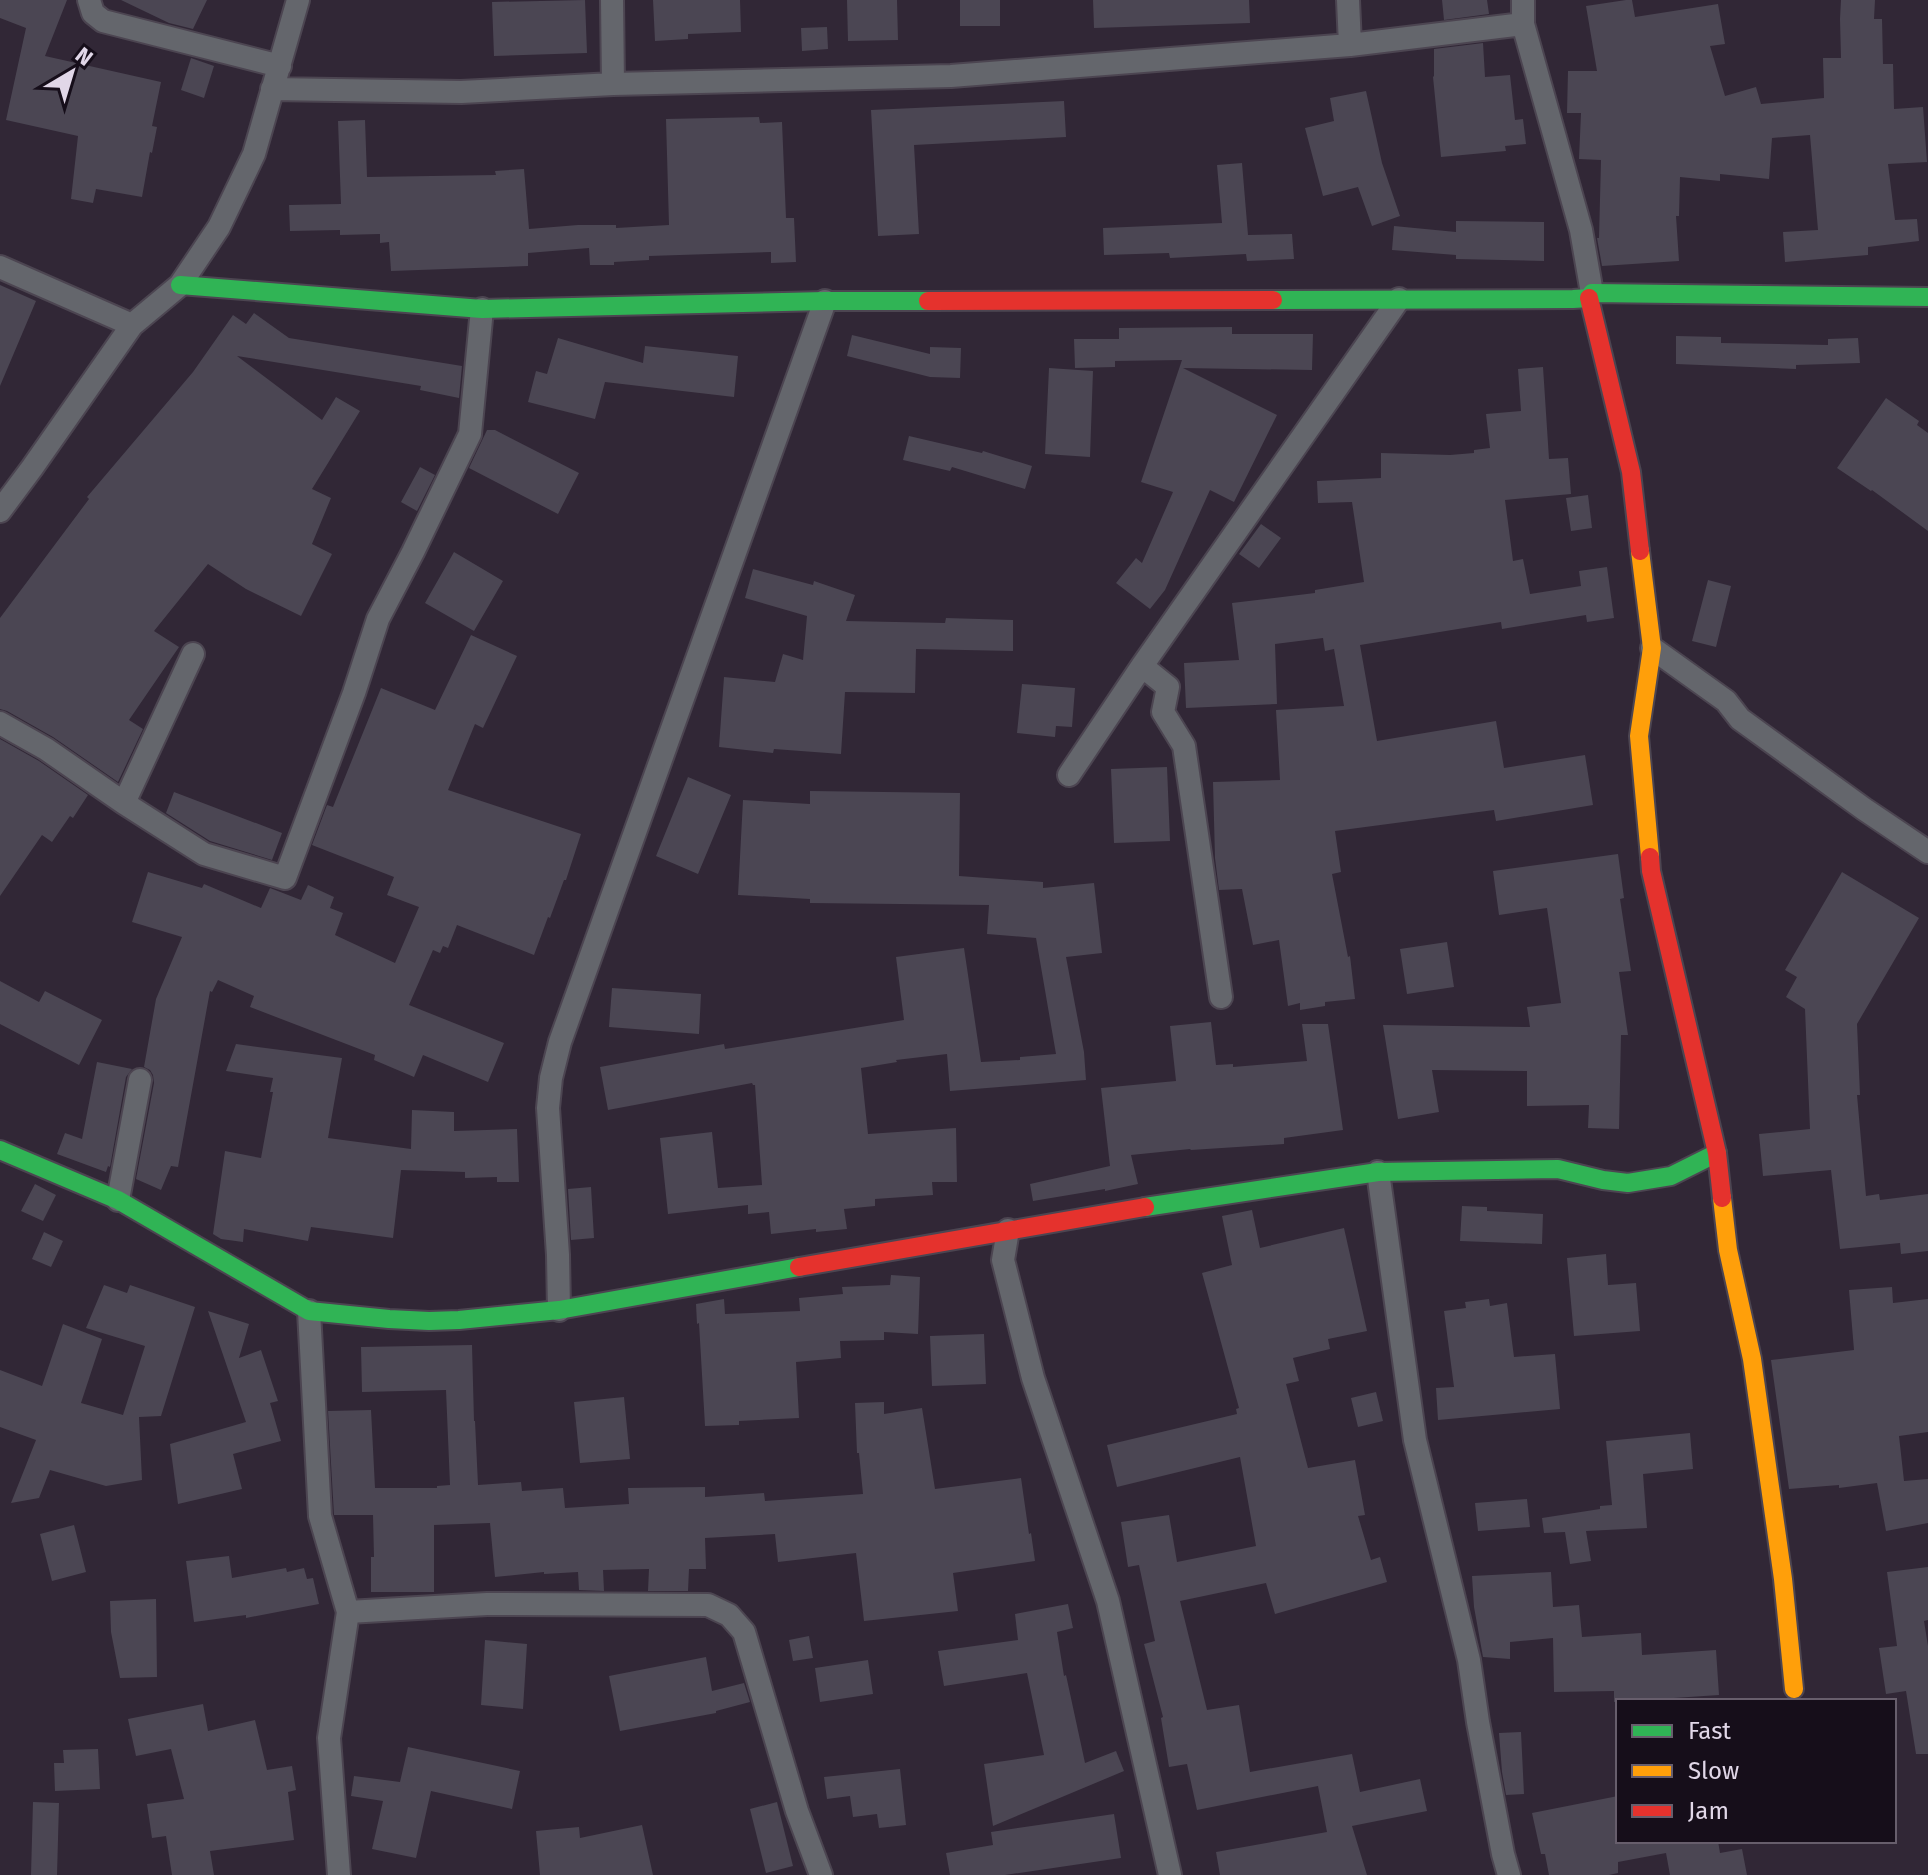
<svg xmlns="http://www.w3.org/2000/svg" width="1928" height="1875" font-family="'Fira Sans',sans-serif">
<rect width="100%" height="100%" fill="#312736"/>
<path fill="#4b4653" d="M0 0H67L45 56 161 82 152 126 157 127 152 153 150 152 142 197 96 189 93 203 71 199 78 136 6 120 26 28 0 18Z
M121 0H207L193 29 169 23Z
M585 0 587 53 494 56 492 2Z
M653 0H740L741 32 688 34V39L655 41Z
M847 0H897L898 40 848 41Z
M960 0H1000V26H960Z
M1093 0H1249L1250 23 1094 28Z
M1442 0H1487L1489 14 1444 20Z
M1626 0H1632L1635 17 1718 4 1725 44 1710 46 1725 96 1756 87 1761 104 1824 98 1823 58H1841L1840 19 1841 0H1875L1874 19H1882L1883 64H1893L1894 109 1923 107 1927 162 1888 164 1895 220 1917 219 1919 241 1868 247V255L1785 262 1783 232 1818 230 1810 135 1772 138 1769 179 1720 174V181L1680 177 1679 216H1676L1679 261 1602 266 1597 238H1599L1601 160 1579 159 1581 113H1567L1568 71H1597L1586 6Z
M827 27 828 49 802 51 801 28Z
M1483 43 1485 77 1510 75 1515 120 1523 119 1526 144 1505 146 1506 151 1441 157 1433 77 1434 76V49Z
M191 58 214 66 204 98 181 90Z
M1366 91 1382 163 1400 216 1372 226 1358 187 1323 196 1305 128 1334 121 1330 98Z
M1064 101 1066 137 914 145 919 234 878 236 871 110Z
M759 117 760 123 782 122 786 218H794L796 262 771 263V252L649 256V260L614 262V265H590L589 248 528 253V266L391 271 389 242 380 243V234L340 235V230L290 231 289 205 341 204 338 121 365 120 367 177 496 175 495 171 524 169 529 229 578 225H616V228L669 225 666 119Z
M1242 163 1248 235 1292 234 1294 259 1247 261 1246 254 1170 258 1169 253 1104 255 1103 228 1222 223 1217 165Z
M1456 221 1544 222V261L1456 259V255L1392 250 1394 226 1456 232Z
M0 285 36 301 0 386Z
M254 313 289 338 462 366 459 398 420 390 421 386 237 356 322 420 336 397 360 411 312 489 331 498 312 544 332 554 301 616 246 589 208 564 154 631 179 647 129 720 143 729 118 782 53 737 7 711 0 709V618L89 499 87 497 193 372 233 315 246 324Z
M1232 327V334H1313L1312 370 1183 368 1277 415 1234 502 1210 490 1165 590 1150 609 1116 583 1136 558 1142 563 1173 492 1141 482 1182 360 1115 361V367L1075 368 1074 339H1119V328Z
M852 335 930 354V347L961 348 960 378 930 377 847 356Z
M1676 336 1721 337V343L1828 345V339L1858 338 1860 363 1796 365V369L1676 364Z
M558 338 643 363 645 346 738 356 734 397 605 382 595 419 528 402 536 371 547 374Z
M1543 367 1549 459 1568 458 1571 494 1505 500 1513 561 1523 559 1530 594 1581 586 1579 571 1607 567 1614 618 1587 622 1586 615 1502 629 1501 622 1360 645 1377 741 1496 721 1504 768 1585 755 1593 805 1496 821 1494 810 1335 831 1341 872 1332 874 1348 957 1350 956 1355 999 1325 1002V1006L1300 1010V1003L1288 1006 1279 940 1253 945 1242 889 1219 890 1215 858 1213 782 1280 780 1276 710 1344 706 1334 649 1325 651 1323 638 1275 644 1277 704 1186 708 1184 663 1239 660 1232 603 1315 593V590L1364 582 1352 502 1318 503 1317 481 1381 478V453L1450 455 1474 453V450L1490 448 1486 414 1521 411 1518 369Z
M1049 368 1093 371 1090 457 1045 454Z
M1886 398 1919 421 1917 425 1928 433V531L1872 490 1871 491 1837 468Z
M487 430H495L579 473 558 514 469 468Z
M909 436 982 453 983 451 1032 466 1025 489 952 467 950 471 903 460Z
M420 467 435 475 417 511 401 502Z
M1588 495 1592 528 1571 531 1566 498Z
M1261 524 1281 538 1259 568 1239 554Z
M454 552 503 581 474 631 425 603Z
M753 569 813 585 814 581 855 595 846 621 945 623 946 618 1013 620V651L916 649 915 693 845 692 841 754 774 749 773 753 719 747 724 677 775 682 783 654 803 660 807 616 745 598Z
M1708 580 1731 586 1716 647 1692 641Z
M471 635 517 656 483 728 475 724 448 790 581 834 566 880H564L550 918 548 917 534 955 457 925 448 948 443 946 440 953 433 950 409 1005 504 1043 488 1082 423 1055 414 1077 374 1060 375 1055 250 1007 254 996 218 980 212 992 210 991 178 1167 171 1166 161 1190 136 1179 154 1083 153 1075 150 1070 144 1067 156 999 182 937 132 922 148 872 202 888 204 884 261 908 270 888 301 900 308 885 334 897 330 908 343 913 335 935 395 963 419 907 387 895 394 877 312 845 327 805 333 807 381 688 435 710Z
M1022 684 1075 688 1072 727 1056 726 1055 737 1017 733Z
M0 739 39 761 88 795 73 818 70 816 52 842 42 835 0 896Z
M1167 767 1170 841 1114 843 1111 769Z
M688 777 731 795 698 874 656 856Z
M810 791 960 793 959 876 1043 882V888L1094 883 1102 953 1066 957 1084 1052 1086 1080 950 1091 947 1054 896 1060 897 1062 861 1068 868 1134 956 1128 957 1182H932L933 1195 875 1199V1206L844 1209 847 1229 816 1232V1229L771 1234 769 1212 748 1214V1205L668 1214 660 1138 712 1132 718 1188 762 1185 755 1085H753L752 1083 608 1110 600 1067 724 1044 725 1049 904 1020 896 957 964 948 981 1062 1020 1060V1057L1056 1054 1036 938 987 934 989 905 810 903V899L738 895 743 800 810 804Z
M174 792 282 833 272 860 210 841 166 813Z
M1618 854 1624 898 1620 899 1631 971 1619 972 1628 1035H1621L1619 1129 1588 1128 1589 1105 1527 1106V1071L1432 1070 1439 1112 1398 1119 1383 1025 1530 1027 1527 1007 1561 1003 1547 908 1499 915 1493 871Z
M1842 872 1919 918 1857 1024 1860 1095H1857L1866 1196 1879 1194 1880 1200 1928 1194V1251L1901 1254 1900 1243 1840 1249 1831 1170 1763 1176 1759 1134 1810 1129 1805 1009 1786 997 1797 977 1785 970Z
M1447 942 1454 987 1407 994 1400 949Z
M0 981 39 1002 45 991 102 1020 79 1065 0 1024Z
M612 988 701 994 699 1034 609 1027Z
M1211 1022 1216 1065 1233 1064V1067L1307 1061 1302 1024H1328L1343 1130 1284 1138V1144L1191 1150 1190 1149 1131 1155 1138 1184 1105 1191V1189L1033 1201 1030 1184 1110 1166 1101 1088 1176 1081 1170 1026Z
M236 1044 342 1058 328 1138 411 1149 412 1110 454 1112V1131L517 1129 519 1182H497V1177L465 1178V1172L401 1170 393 1238 311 1227 308 1241 244 1229 243 1242 221 1239 213 1234 225 1151 261 1158 273 1092H270L273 1078 226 1071Z
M97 1062 132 1069 126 1077 110 1167 108 1166 106 1172 57 1154 65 1133 82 1139Z
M35 1184 56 1195 43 1221 21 1211Z
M591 1187 594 1238 571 1240 568 1189Z
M1462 1206 1487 1207V1211L1543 1214 1542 1244 1460 1241Z
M1252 1210 1260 1248 1344 1228 1367 1331 1328 1339 1330 1349 1293 1358 1299 1381 1286 1384 1308 1468 1355 1460 1365 1515 1358 1516 1371 1560 1380 1557 1387 1582 1275 1614 1266 1583 1180 1601 1207 1710 1239 1705 1250 1772 1352 1754 1360 1792 1420 1779 1427 1811 1352 1826 1367 1875H1220L1216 1852 1327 1832 1318 1786 1197 1810 1187 1764 1169 1767 1161 1718 1163 1717 1144 1644 1155 1641 1139 1565 1128 1567 1121 1522 1169 1515 1177 1562 1256 1546 1240 1457 1117 1487 1107 1445 1237 1414 1236 1409 1239 1408 1202 1273 1232 1265 1222 1216Z
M44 1232 63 1241 51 1267 32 1259Z
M1606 1254 1608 1285 1636 1283 1640 1331 1574 1336 1567 1258Z
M891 1275 920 1277 918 1334 884 1332V1340L840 1341 841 1358 796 1362 799 1418 739 1421V1425L705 1426 699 1323 697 1324 696 1304 724 1299 725 1314 800 1311 799 1298 843 1294 842 1287 890 1285Z
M104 1285 127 1293 130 1285 195 1307 161 1416 139 1417 142 1480 106 1486 50 1470 39 1498 11 1503 36 1440 0 1427V1370L42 1386 63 1324 102 1339 81 1403 123 1415 145 1346 86 1328Z
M1892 1287 1893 1303 1928 1299V1432L1899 1436 1904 1481 1928 1479V1523L1886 1531 1877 1483 1839 1488V1485L1789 1489 1771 1360 1854 1350 1849 1290Z
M1489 1299 1490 1306 1507 1303 1514 1357 1555 1354 1560 1409 1438 1420 1436 1388 1454 1387 1444 1311 1466 1308 1465 1302Z
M208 1311 249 1324 239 1358 261 1350 278 1401 270 1403 281 1441 233 1454 242 1489 178 1504 170 1444 246 1422Z
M984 1334 986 1384 932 1386 930 1336Z
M472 1345 474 1421H475L478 1485 521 1482 522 1491 563 1488 565 1508 629 1504 628 1488 705 1487V1497L764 1493 765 1501 863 1494 859 1453H857L855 1403 884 1402V1414L922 1408 935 1489 1021 1478 1029 1534 1031 1533 1035 1561 953 1573 958 1611 864 1621 856 1553 778 1562 775 1534 705 1538 706 1569H689L688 1591H648L649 1569 603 1570 604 1591 579 1590 578 1572 544 1574V1572L495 1577 490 1523 434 1525V1592H371V1557H374L373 1515H334L328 1411 371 1410 375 1488H437V1486L450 1485 446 1390 362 1392 361 1347Z
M1376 1392 1383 1421 1358 1427 1351 1398Z
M624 1397 630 1459 580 1463 574 1402Z
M1690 1433 1693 1469 1643 1474 1647 1528 1586 1531 1591 1561 1570 1564 1565 1532 1544 1533 1542 1518 1600 1509V1506L1612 1505 1606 1441Z
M1527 1499 1530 1527 1478 1531 1475 1503Z
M74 1525 86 1572 52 1581 40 1534Z
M229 1556 232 1578 286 1568 287 1572 304 1568 307 1579 313 1578 319 1604 246 1618V1615L194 1622 186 1561Z
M1928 1567V1620L1924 1621 1928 1646V1754H1916L1906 1691 1886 1694 1879 1648 1897 1646 1887 1572Z
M1551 1572 1553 1607 1579 1605 1582 1637 1641 1633 1642 1655 1716 1650 1719 1695 1614 1702V1691L1554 1692 1553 1638 1510 1642V1659L1483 1657 1474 1607 1472 1576Z
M156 1599 157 1677 120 1678 111 1632 110 1601Z
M1068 1604 1073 1628 1057 1632 1064 1676 1066 1675 1085 1763 1116 1751 1124 1771 993 1826 984 1764 1044 1755 1027 1673 944 1686 938 1651 1018 1640 1015 1614Z
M809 1636 813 1658 793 1661 789 1640Z
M485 1640 527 1644 523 1709 481 1705Z
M706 1657 712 1691 744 1683 750 1702 716 1711V1713L620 1731 609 1676Z
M868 1660 873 1694 820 1702 815 1668Z
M203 1704 208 1731 255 1720 267 1770 292 1766 296 1790 288 1792 294 1840 210 1851 214 1875H172L166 1836 152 1838 147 1804 184 1799 171 1749 136 1756 128 1719Z
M1521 1732 1524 1794 1506 1795 1502 1772 1499 1733Z
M408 1747 520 1771 512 1809 431 1791 416 1858 372 1849 383 1801 351 1796 354 1776 400 1782Z
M98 1749 100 1789 55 1791 54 1763H64L63 1750Z
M900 1769 906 1825 879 1828 877 1814 853 1817 850 1796 827 1799 824 1777Z
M1618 1796V1841H1718L1720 1853 1742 1849 1747 1875H1670L1666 1853 1618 1862V1873L1609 1875H1549L1545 1854H1541L1532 1813Z
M33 1802 59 1803 57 1875H31Z
M777 1802 793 1866 766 1873 750 1809Z
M1114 1814 1121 1858 1005 1875H950L946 1853 993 1845 991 1832Z
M642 1825 653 1875H540L536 1831 579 1827 580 1838Z"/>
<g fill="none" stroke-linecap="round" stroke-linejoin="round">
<g stroke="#4c4551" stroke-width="26">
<path id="street" d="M89 0 93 13 103 21 280 66
M612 0 613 84
M1348 0 1350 45
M1523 0V24L1581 230 1592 293
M272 89 461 92 613 84 951 76 1350 45 1523 24
M0 267 132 325
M0 511 32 468 132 325 180 285 219 227 254 154 298 0
M1652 648 1726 701 1740 719 1864 809 1928 852
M1142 666 1168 687 1163 712 1184 746 1221 997
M0 723 46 749 124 803 204 854 285 878 354 693 378 619 413 552 470 434 482 309
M1069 775 1142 666 1399 299
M124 803 193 654
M1378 1172 1415 1440 1469 1660 1478 1722 1503 1854 1509 1875
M118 1200 140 1080
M1008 1230 1003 1260 1033 1378 1108 1601 1170 1875
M559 1310 558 1255 548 1108 551 1078 560 1042 825 301
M309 1311 320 1516 348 1612 329 1738 339 1875
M348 1612 487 1604 708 1605 729 1615 744 1632 797 1811 821 1875"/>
</g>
<g stroke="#4c4551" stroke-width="22">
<path id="fast" d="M180 285 482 309 825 301H928
M1273 300 1573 299 1589 298 1592 293 1928 297
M0 1150 118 1200 309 1311 389 1319 429 1321 459 1320 559 1310 799 1267
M1145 1207 1378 1172 1558 1169 1603 1180 1628 1183 1671 1176 1717 1153"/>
</g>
<g stroke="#4c4551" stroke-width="22">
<path id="slow" d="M1640 551 1652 648 1639 736 1650 857
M1722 1198 1728 1250 1752 1359 1783 1579 1794 1689"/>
</g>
<g stroke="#4c4551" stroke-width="22">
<path id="jam" d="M1589 298 1631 472 1640 551
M928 301 1273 300
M1650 857 1651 871 1717 1153 1722 1198
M799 1267 1145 1207"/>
</g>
<use href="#street" stroke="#64666c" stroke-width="22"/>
<use href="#fast" stroke="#30b455" stroke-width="18"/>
<use href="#slow" stroke="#ff9f0a" stroke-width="18"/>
<use href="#jam" stroke="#e5322d" stroke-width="18"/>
</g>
<rect x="1616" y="1699" width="280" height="144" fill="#160e1a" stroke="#675e6c" stroke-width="2"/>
<rect x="1632" y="1725" width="40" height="12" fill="#30b455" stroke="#675e6c" stroke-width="2"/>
<text x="1688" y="1739" font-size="24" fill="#e1d7e8">Fast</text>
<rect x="1632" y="1765" width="40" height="12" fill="#ff9f0a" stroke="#675e6c" stroke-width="2"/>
<text x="1688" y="1779" font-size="24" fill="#e1d7e8">Slow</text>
<rect x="1632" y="1805" width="40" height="12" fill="#e5322d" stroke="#675e6c" stroke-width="2"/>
<text x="1688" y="1819" font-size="24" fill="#e1d7e8">Jam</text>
<g transform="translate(72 72) rotate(38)" stroke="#160e1a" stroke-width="6" paint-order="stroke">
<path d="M0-6L14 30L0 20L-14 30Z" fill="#e1d7e8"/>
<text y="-12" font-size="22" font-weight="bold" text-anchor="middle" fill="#e1d7e8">N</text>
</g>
</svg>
